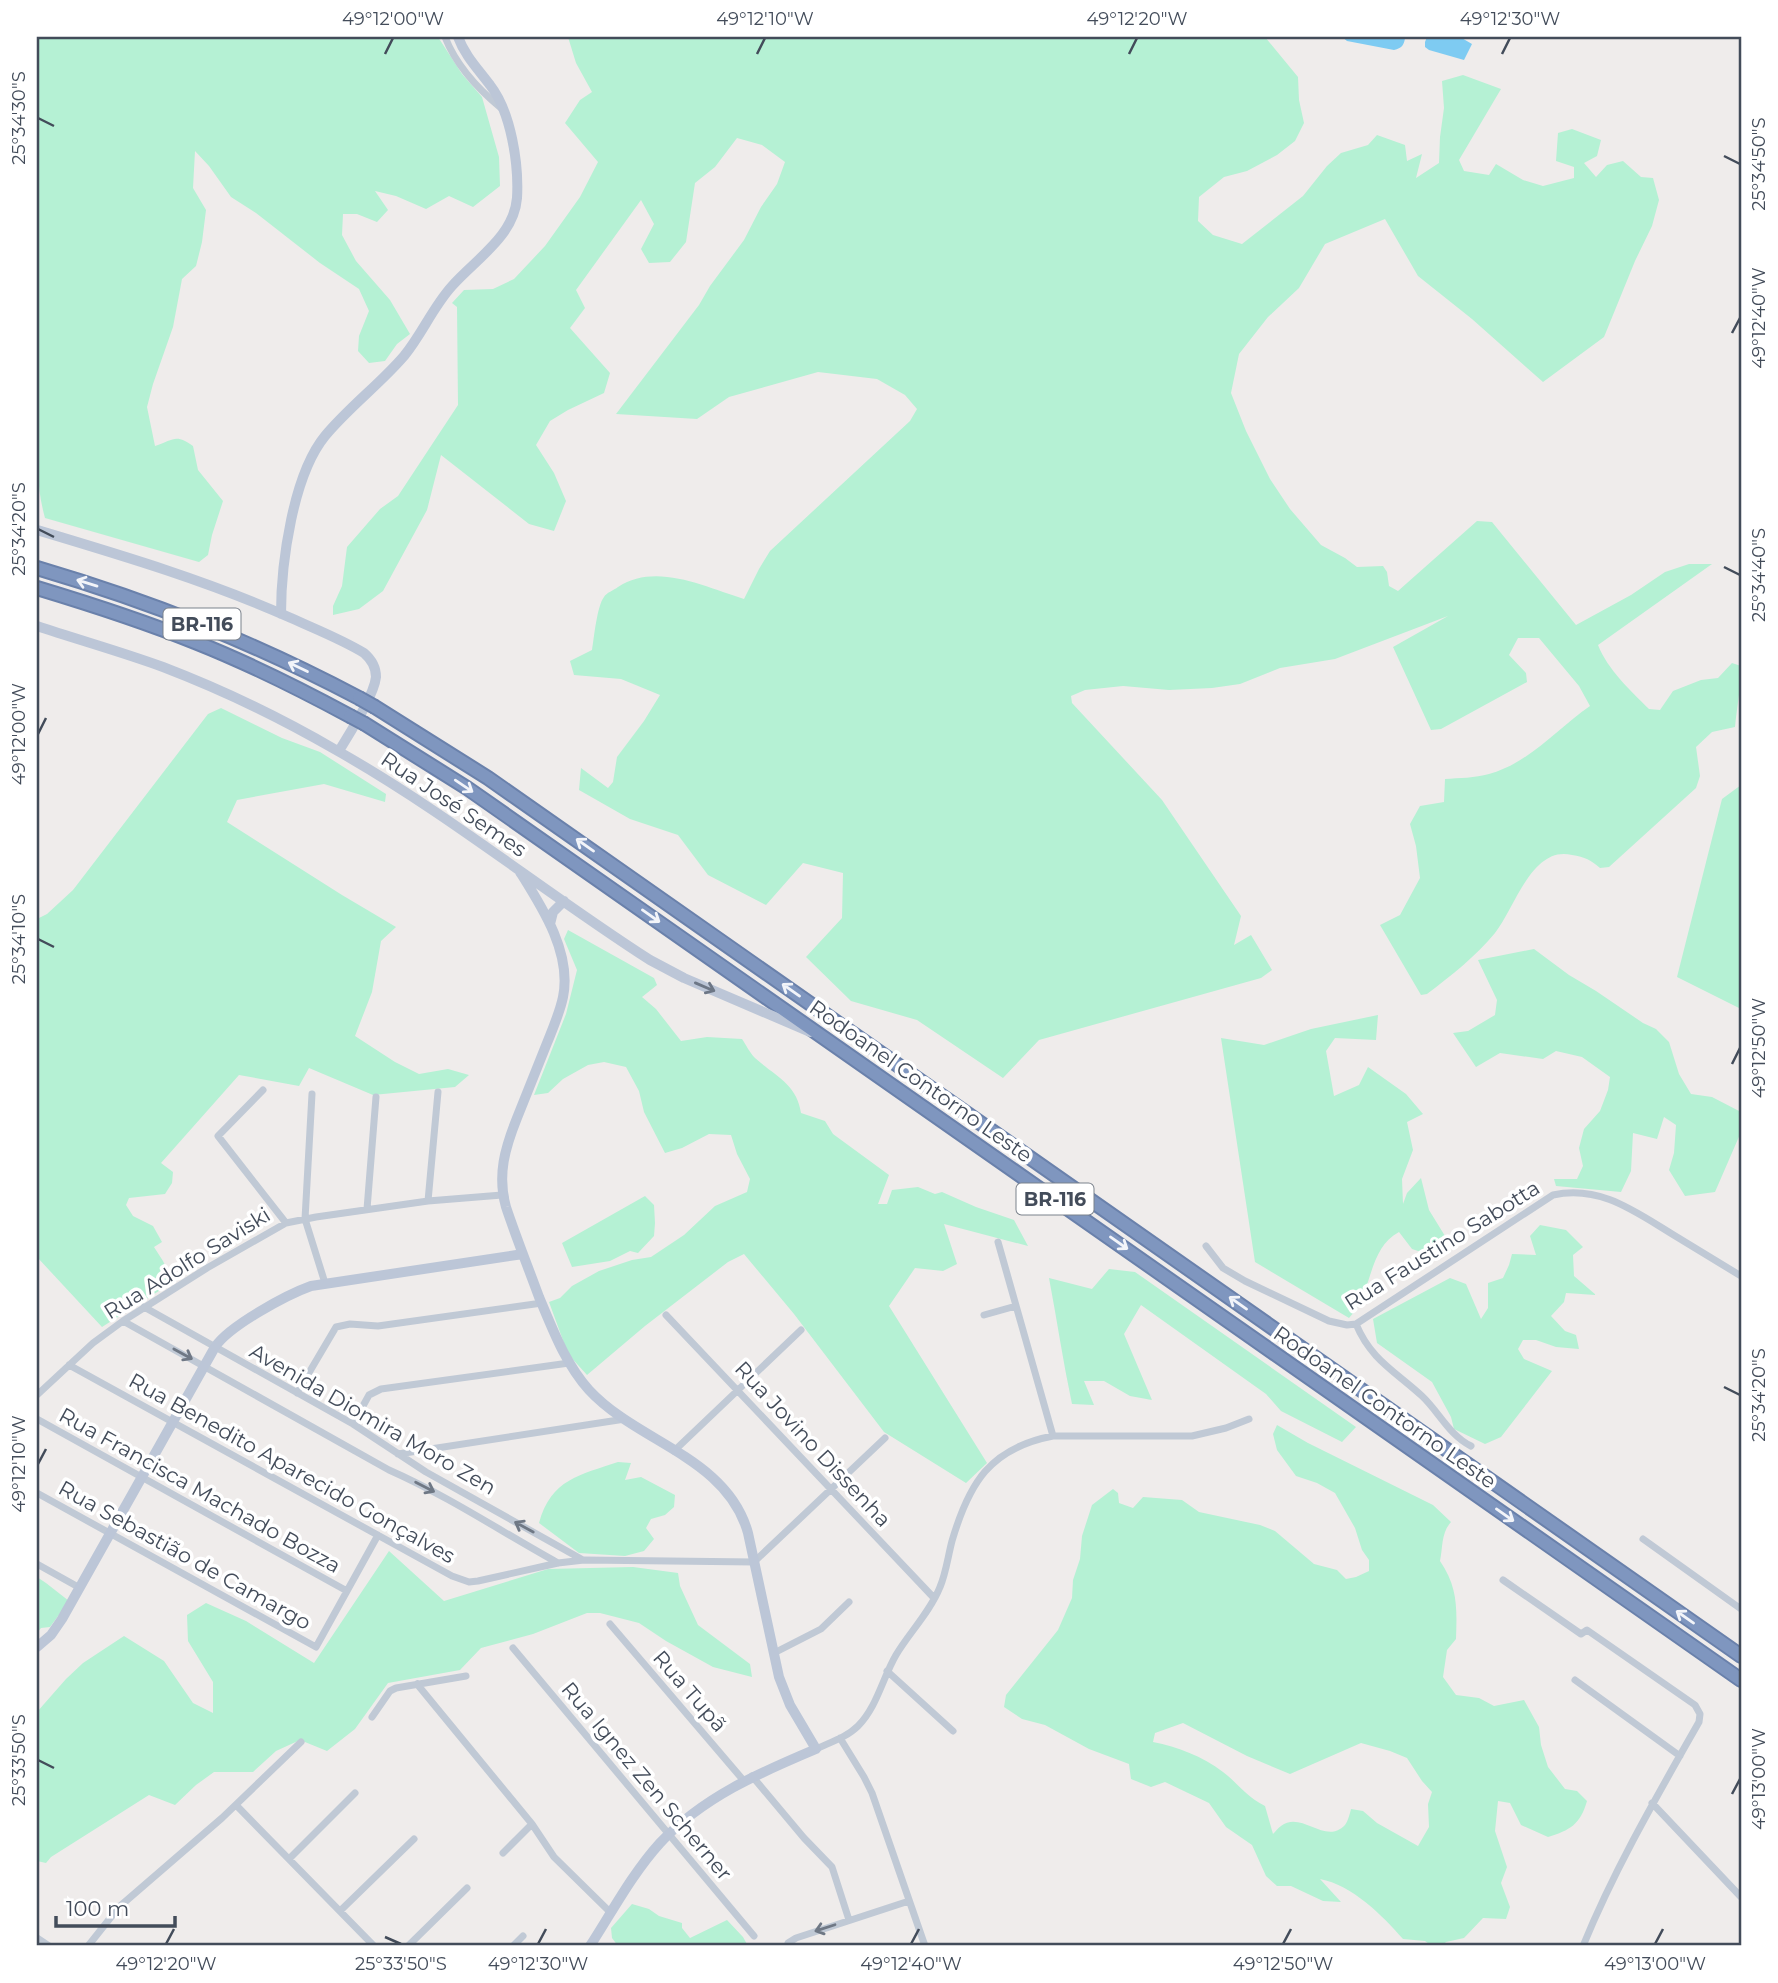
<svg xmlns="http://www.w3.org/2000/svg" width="1778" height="1983" font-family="Montserrat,sans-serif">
<rect width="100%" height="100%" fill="#efeceb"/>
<path fill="#b5f1d4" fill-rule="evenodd" d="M39 37H438L462 74 482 97 499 157 500 186 473 207 449 196 426 209 396 196 375 191 388 210 377 222 357 214H343L342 235 356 261 390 300 410 334 397 344 385 361 369 363 358 351 359 336 369 311 359 289 320 263 256 213 231 197 209 166 195 151 193 188 206 210 202 242 196 266 182 279 173 327 153 384 147 407 155 446C173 440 176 433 193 446L198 470 223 501 212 535 208 555 199 562 45 518C39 496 37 477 39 454L37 452V42Z
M568 37H1265L1298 77 1299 100 1304 123 1295 141 1277 155 1247 171 1224 177 1199 197 1198 221 1213 235 1242 244 1303 196 1327 166 1341 153 1368 145 1377 135 1405 145 1407 161 1422 154 1416 178 1439 163 1440 137 1444 108 1442 81 1463 75 1501 89 1459 160 1464 171 1489 175 1496 164 1523 180 1543 186 1574 178V167L1556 161 1558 133 1572 129 1601 140 1597 156 1584 163 1596 177 1607 165 1623 161 1641 177 1653 178 1659 200 1652 226 1635 261 1604 337 1543 382 1472 319 1418 276 1385 219 1325 244 1299 288 1268 317 1239 354 1231 393 1246 431 1270 479 1290 509 1321 545 1345 558 1357 567 1383 566 1387 572 1389 586 1398 591 1477 521 1492 522 1576 625 1631 595 1665 572 1689 564H1712L1598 645C1608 670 1630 690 1649 709L1660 710 1673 691 1701 680 1718 678 1732 663 1741 666C1741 688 1737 706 1735 727L1712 732 1696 747 1700 776 1696 788 1609 867 1600 868C1591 860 1585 857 1572 855 1532 845 1515 908 1495 933 1475 957 1452 975 1427 994L1421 995 1380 925 1400 915 1420 878 1416 846 1410 824 1420 806 1444 802 1445 779C1459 778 1475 778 1489 774 1529 763 1557 729 1590 706L1579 686 1539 638H1518L1509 655 1526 673 1527 682 1441 729 1431 730 1393 647 1448 616 1335 659 1280 668 1240 684 1212 688 1169 690 1123 686 1085 690 1071 696 1072 703 1162 800 1241 916 1234 945 1251 935 1272 970 1261 978 1039 1040 1003 1078 917 1020 851 1001 806 957 842 918 843 873 803 863 766 905 708 875 678 835 630 819 579 790 581 768 608 788 613 782 617 757 644 721 660 695 621 679 574 675 570 661 592 650C594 638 597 606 604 597 606 593 614 590 618 587 656 562 705 587 744 599L759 569 770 551 910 421 917 409 905 395 877 379 818 372 729 397 697 419 616 414 699 305 710 286 744 240 761 207 777 184 785 162 762 145 737 138 715 167 695 183 686 242 670 262 649 263 641 249 654 224 641 200 576 290 585 308 570 328 610 373 604 393 568 410 550 421 536 445 554 473 566 501 554 531 529 524 441 455 427 510 383 591 359 609 333 615V606L342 586 347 547 380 509 398 496 458 405 457 307 452 303 464 290 493 289 514 279 545 246 580 197 598 162 565 123 580 100 592 92 576 63Z
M221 708 282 738 320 752 386 794 385 802 324 784 237 800 227 822 342 895 396 927 381 941 372 992 355 1036 395 1062 419 1074 448 1069 469 1075 455 1087 373 1095 309 1068 299 1086 239 1075 161 1163 173 1172 172 1183 165 1194 129 1198 126 1205 133 1216 153 1226 162 1242 154 1247 163 1261 173 1282 102 1327 37 1257V919L47 914 73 890 208 714Z
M1741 785V1009L1677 977 1722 799Z
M568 930 654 978 657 985 642 997 656 1009 681 1041 707 1037 742 1039C746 1045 750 1053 755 1058 775 1076 797 1084 801 1113L825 1121 833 1134 889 1175 878 1204H887L892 1190 918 1187 935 1194 942 1192 976 1207 1014 1220 1028 1246 944 1224 957 1264 943 1271 915 1268 889 1306 987 1463 966 1483 884 1432 794 1314 744 1254 728 1262 645 1326 587 1375 568 1354 549 1302 560 1298 572 1286 599 1271 632 1260 651 1257 684 1235 715 1206 747 1192 750 1179 737 1154 731 1135 709 1134 682 1148 665 1153 644 1112 639 1091 626 1067 604 1062 588 1065 563 1079 548 1093 534 1095 566 1014 577 970 564 939Z
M1534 949 1569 975 1596 991 1643 1023 1656 1029 1669 1042 1679 1074 1691 1094 1712 1097 1741 1112V1132L1715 1192 1685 1196 1669 1170 1674 1153 1676 1125 1664 1117 1657 1139 1633 1133 1631 1171 1621 1192 1556 1186 1554 1179H1577L1583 1166 1579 1148 1584 1129 1600 1111 1608 1090 1610 1077 1582 1057 1556 1051 1543 1059 1500 1053 1476 1067 1453 1033 1468 1031 1495 1015 1497 1000 1478 960Z
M1378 1015 1376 1040 1335 1038 1326 1051 1334 1096 1359 1085 1368 1067 1406 1094 1423 1114 1407 1122 1413 1150 1402 1179 1403 1204 1407 1193 1421 1178 1429 1210 1445 1236 1436 1255 1429 1262 1421 1252 1412 1249 1399 1232C1367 1249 1373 1294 1349 1318L1255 1262 1221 1038 1264 1045 1311 1029Z
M645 1196 654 1205 655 1223 654 1236 638 1253 630 1251 610 1261 572 1267 562 1243Z
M1540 1225 1566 1230 1583 1247 1573 1255 1574 1276 1596 1295 1566 1293 1564 1302 1551 1316 1565 1331 1576 1335 1579 1349 1556 1347 1536 1340H1523L1518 1349 1524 1359 1552 1371 1501 1437 1485 1444 1454 1429 1451 1417 1432 1382 1377 1343 1373 1319 1450 1278 1466 1284 1481 1319 1488 1308V1283L1503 1278 1509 1265 1512 1254 1536 1255 1530 1236Z
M1109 1269 1135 1272 1356 1427 1342 1442 1281 1411 1266 1394 1141 1305 1124 1334 1152 1400 1130 1396 1104 1381H1084L1094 1405 1072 1404C1063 1362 1057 1320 1049 1278L1092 1289Z
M1277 1425 1308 1443 1433 1505 1451 1522C1441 1533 1443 1547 1440 1561 1458 1587 1457 1609 1456 1639L1447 1650 1443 1677 1456 1695 1479 1698 1494 1706 1524 1700 1539 1727 1541 1745 1548 1767 1565 1789 1577 1791 1587 1801C1580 1825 1570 1830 1548 1837L1521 1825 1510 1803 1498 1801 1495 1831 1507 1867 1501 1883 1510 1907 1506 1919 1483 1918 1464 1938 1446 1942 1442 1946H1432L1425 1941 1403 1939C1382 1915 1352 1885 1320 1879L1341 1902 1323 1901 1291 1886H1277L1266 1876 1252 1845 1226 1827 1209 1803 1165 1782 1151 1787 1131 1779 1129 1764 1089 1749 1045 1725 1022 1719 1004 1707 1006 1695 1058 1630 1072 1598 1073 1580 1080 1559 1082 1536 1092 1505 1113 1489 1118 1493 1119 1503 1133 1508 1143 1497 1182 1500 1199 1512 1260 1525 1275 1531 1314 1564 1337 1570 1346 1579 1356 1577 1369 1571V1560L1362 1550 1355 1528 1335 1493 1317 1483 1296 1476 1277 1450 1273 1434ZM1183 1723 1247 1756 1290 1774 1361 1743 1390 1751 1407 1758 1422 1781 1432 1792 1428 1804 1429 1827 1418 1846 1377 1823 1363 1811 1351 1809C1350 1813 1348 1821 1345 1825 1325 1846 1302 1810 1281 1826 1278 1828 1275 1832 1273 1834L1265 1806C1245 1796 1239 1784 1223 1772 1202 1756 1178 1747 1153 1742L1155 1733Z
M618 1462 631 1463 625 1480 641 1477 675 1495 674 1507 665 1515 651 1519 646 1528 654 1539 644 1551 625 1556 579 1553 539 1523C551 1479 580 1475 618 1462Z
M389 1551 444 1601 548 1569 633 1567 678 1573 680 1586 698 1625 750 1664 752 1677 713 1667 666 1641 639 1623 600 1613H587L533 1634 481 1648 460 1670 388 1683 355 1729 327 1751 300 1740 276 1751 253 1772H214L196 1785 175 1805 149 1795 51 1857 46 1863 37 1861V1712L66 1679 83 1663 124 1636 164 1661 193 1703 213 1713V1682L188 1641 187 1615 206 1603 246 1621 314 1663Z
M37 1577 46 1583 69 1601 50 1627 41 1628 37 1633Z
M632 1904 649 1909 659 1916 682 1923V1928L690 1938 727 1920 743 1937 748 1946H618L612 1938 611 1928Z"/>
<path fill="#7ecbf2" d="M1342 37H1404L1405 38C1404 45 1402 48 1394 50L1347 41Z
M1427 37H1460L1472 44 1464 60 1429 50 1425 47V42Z"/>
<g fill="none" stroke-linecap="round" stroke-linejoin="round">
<g stroke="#6a81ab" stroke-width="16">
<path id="highway" d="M37 568C152 602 253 642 359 698
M37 588C90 604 143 621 195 642 248 663 300 689 350 716
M375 707 488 778 1741 1656
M365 724 467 788 1741 1680"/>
</g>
<path stroke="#c0c9d5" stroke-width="7" d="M445 37C456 65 478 89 501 108
M263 1090 218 1136 286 1223
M312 1094 305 1219 325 1283
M428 1201 438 1092
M367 1209 376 1097
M998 1242 1053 1436
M1206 1246 1223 1268 1245 1281 1329 1321 1347 1325 1356 1324 1553 1195C1600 1185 1634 1211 1672 1234 1695 1248 1718 1262 1741 1276
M144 1307 353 1424 426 1472 583 1560
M666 1315 934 1598
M984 1315 1016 1306
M123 1321 389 1470C448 1496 502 1532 558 1563
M1356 1324C1371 1360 1395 1371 1422 1396 1439 1412 1449 1435 1471 1446
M69 1365 452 1576 469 1582 478 1581 558 1563 584 1560 754 1562 885 1438
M297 1393 336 1327 350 1324 378 1326 542 1303
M37 1395 93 1343 123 1321 207 1268 286 1223 316 1217 428 1201 502 1195
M37 1419 347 1591
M353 1424 369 1395 381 1389 569 1363
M674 1451 801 1330
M398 1454 625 1419
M37 1493 316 1647 378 1535
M1643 1539 1741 1609
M37 1564 80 1588
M1503 1580 1581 1634 1587 1630 1695 1705 1700 1714 1699 1722C1657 1796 1615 1868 1583 1946
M610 1624 744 1781
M513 1648 754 1936
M774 1653 821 1629 849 1602
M887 1671 953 1731
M1575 1680 1680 1756
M417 1684 532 1824 554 1857 611 1913
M372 1717 390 1691 396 1688 466 1676
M840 1738 864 1777 872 1793 925 1946
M816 1749C831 1742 847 1737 858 1726 877 1707 883 1677 896 1655 909 1633 930 1612 940 1587 946 1573 948 1556 952 1541 969 1483 990 1448 1053 1436H1192L1226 1428 1249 1419
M752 1776 804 1838 832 1867 849 1920
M1652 1803 1741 1897
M236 1805 374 1946
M503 1853 532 1824
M289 1859 355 1793
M340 1911 414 1839
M37 1938 49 1946
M88 1946 119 1907 222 1818 301 1742
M408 1946 467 1888
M513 1946 523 1936
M787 1946 788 1943 796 1938 909 1901"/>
<path stroke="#bcc6d7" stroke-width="10" d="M37 530C124 556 208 581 291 618 315 629 341 639 364 653 371 659 376 667 376 677 374 696 349 734 339 751
M281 614C281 563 293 475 325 436 349 407 380 384 404 356 422 334 433 307 452 286 476 259 514 236 517 198 519 164 511 112 490 85 479 70 465 56 458 37
M37 626C79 640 122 652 163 667 223 690 281 718 336 750 446 812 544 892 650 960L684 978 810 1032
M520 872C542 907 572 953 563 997 560 1012 553 1028 547 1043 537 1068 527 1093 517 1118 505 1148 497 1175 506 1207 516 1237 528 1267 539 1297 553 1330 565 1363 589 1390 638 1443 727 1457 748 1533L779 1677 790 1705 816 1749C759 1773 703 1797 660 1843 632 1874 612 1912 590 1946
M550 924 553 912 564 901
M37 1647 51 1635 62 1619 215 1347C229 1326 286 1295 311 1286L523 1254"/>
<use href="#highway" stroke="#7f96bf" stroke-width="12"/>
<g stroke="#6a81ab" stroke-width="16" stroke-linecap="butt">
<path id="highway-bridge" d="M359 698 375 707
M350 716 365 724"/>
</g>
<use href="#highway-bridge" stroke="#7f96bf" stroke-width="12"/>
</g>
<defs><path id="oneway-shaft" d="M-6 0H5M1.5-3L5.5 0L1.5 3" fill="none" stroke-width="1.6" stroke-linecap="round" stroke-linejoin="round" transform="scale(1.75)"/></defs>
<g stroke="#f2f4f9">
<use href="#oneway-shaft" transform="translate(87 583) rotate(-163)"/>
<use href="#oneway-shaft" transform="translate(298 667) rotate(-154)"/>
<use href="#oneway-shaft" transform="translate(464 786) rotate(34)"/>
<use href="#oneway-shaft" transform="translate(585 845) rotate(-145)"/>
<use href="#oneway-shaft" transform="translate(651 916) rotate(35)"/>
<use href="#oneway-shaft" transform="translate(791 990) rotate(-145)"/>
<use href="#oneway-shaft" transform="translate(1119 1243) rotate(35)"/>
<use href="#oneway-shaft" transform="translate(1238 1303) rotate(-145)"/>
<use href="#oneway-shaft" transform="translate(1505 1515) rotate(35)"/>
<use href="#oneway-shaft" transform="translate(1685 1617) rotate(-145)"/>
</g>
<use stroke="#6d7786" href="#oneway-shaft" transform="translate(705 987) rotate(23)"/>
<g stroke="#6f7885">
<use href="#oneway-shaft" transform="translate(183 1354) rotate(29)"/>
<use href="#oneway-shaft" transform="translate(425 1487) rotate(27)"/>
<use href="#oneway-shaft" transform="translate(524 1527) rotate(-151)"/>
<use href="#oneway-shaft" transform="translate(825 1928) rotate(162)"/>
</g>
<path fill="none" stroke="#434c5a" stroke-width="2.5" d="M385 54 393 38M757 54 765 38M1129 54 1137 38M1502 54 1510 38M38 118 54 126M1724 156 1740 164M1732 333 1740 318M38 529 54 537M1724 567 1740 575M38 734 46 718M38 939 54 947M1732 1064 1740 1048M1724 1387 1740 1395M38 1464 46 1449M38 1760 54 1768M1732 1794 1740 1779M385 1937 401 1944M166 1944 174 1929M538 1944 546 1929M911 1944 919 1929M1283 1944 1291 1929M1655 1944 1663 1929"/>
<g text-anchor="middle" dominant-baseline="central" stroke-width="7" stroke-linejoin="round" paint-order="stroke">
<g fill="#fff" stroke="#7b828c" stroke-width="2">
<rect x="163.5" y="608.5" width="77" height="31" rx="5"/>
<rect x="1016.5" y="1183.5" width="77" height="31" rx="5"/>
</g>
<g font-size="19" font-weight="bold" fill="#434c5a">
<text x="202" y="624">BR-116</text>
<text x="1055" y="1199">BR-116</text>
</g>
<g font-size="21" fill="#434c5a" stroke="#fff">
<text transform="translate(454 804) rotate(34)">Rua José Semes</text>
<text transform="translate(921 1081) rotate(35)">Rodoanel Contorno Leste</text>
<text transform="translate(1442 1245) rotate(-32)">Rua Faustino Sabotta</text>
<text transform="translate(187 1263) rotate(-32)">Rua Adolfo Saviski</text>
<text transform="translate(1385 1407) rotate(35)">Rodoanel Contorno Leste</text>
<text transform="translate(373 1419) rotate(30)">Avenida Diomira Moro Zen</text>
<text transform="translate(813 1444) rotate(47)">Rua Jovino Dissenha</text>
<text transform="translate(292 1468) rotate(29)">Rua Benedito Aparecido Gonçalves</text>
<text transform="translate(200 1490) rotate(29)">Rua Francisca Machado Bozza</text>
<text transform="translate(185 1555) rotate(29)">Rua Sebastião de Camargo</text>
<text transform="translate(690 1691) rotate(49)">Rua Tupã</text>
<text transform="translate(647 1781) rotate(50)">Rua Ignez Zen Scherner</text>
</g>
</g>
<rect width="1778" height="1983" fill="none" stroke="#ffffff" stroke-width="77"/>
<path d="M56 1916v10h119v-10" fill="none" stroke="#434c5a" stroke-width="3.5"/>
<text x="66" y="1916" font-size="21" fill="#434c5a" stroke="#ffffff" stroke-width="5" paint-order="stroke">100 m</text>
<rect x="38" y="38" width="1702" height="1906" fill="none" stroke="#434c5a" stroke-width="2.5"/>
<g font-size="18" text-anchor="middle" fill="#434c5a">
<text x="393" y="25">49°12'00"W</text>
<text x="765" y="25">49°12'10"W</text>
<text x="1137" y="25">49°12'20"W</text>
<text x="1510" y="25">49°12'30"W</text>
<text transform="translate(19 118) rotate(-90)" y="6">25°34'30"S</text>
<text transform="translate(1759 164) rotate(-90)" y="6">25°34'50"S</text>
<text transform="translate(1759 318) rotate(-90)" y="6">49°12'40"W</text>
<text transform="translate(19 529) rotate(-90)" y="6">25°34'20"S</text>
<text transform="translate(1759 575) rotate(-90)" y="6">25°34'40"S</text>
<text transform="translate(19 734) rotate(-90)" y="6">49°12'00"W</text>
<text transform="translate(19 939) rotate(-90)" y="6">25°34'10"S</text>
<text transform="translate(1759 1048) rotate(-90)" y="6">49°12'50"W</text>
<text transform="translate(1759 1395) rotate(-90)" y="6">25°34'20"S</text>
<text transform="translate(19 1464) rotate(-90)" y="6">49°12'10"W</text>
<text transform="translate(19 1760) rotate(-90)" y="6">25°33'50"S</text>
<text transform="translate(1759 1779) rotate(-90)" y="6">49°13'00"W</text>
<text x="166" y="1970">49°12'20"W</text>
<text x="401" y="1970">25°33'50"S</text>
<text x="538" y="1970">49°12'30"W</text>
<text x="911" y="1970">49°12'40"W</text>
<text x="1283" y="1970">49°12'50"W</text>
<text x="1655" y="1970">49°13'00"W</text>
</g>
</svg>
